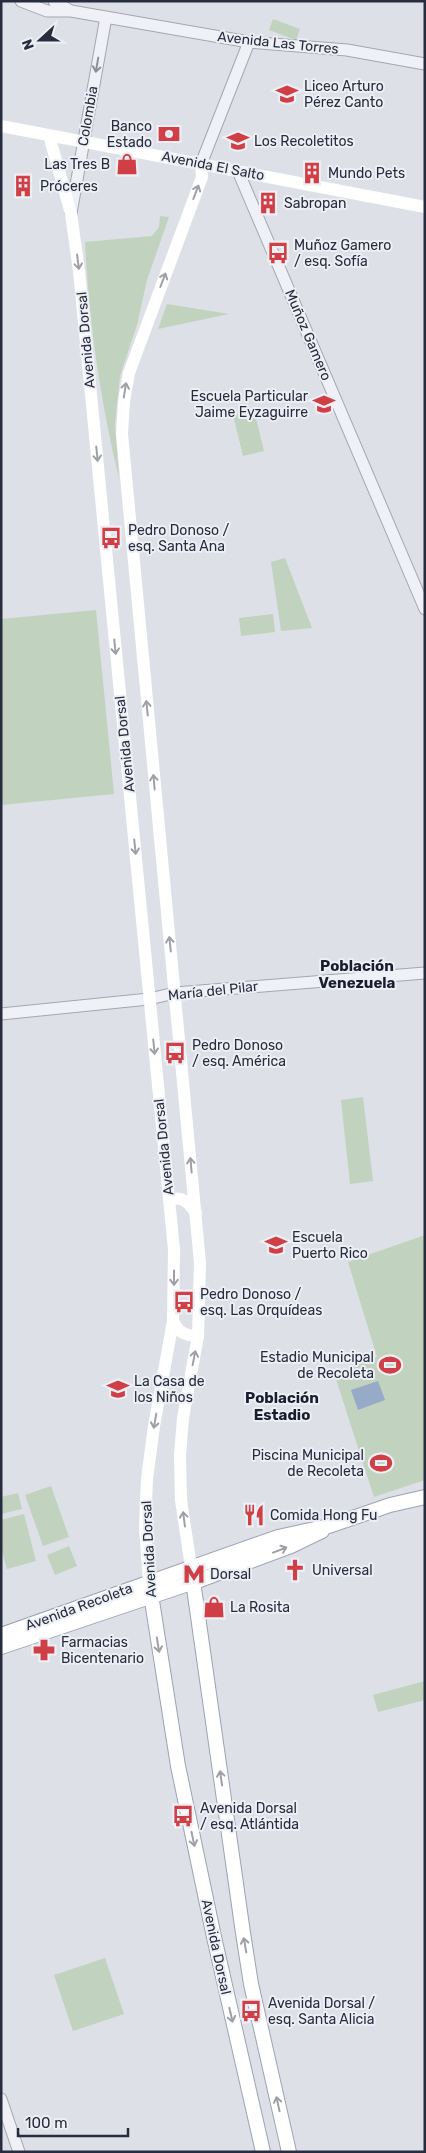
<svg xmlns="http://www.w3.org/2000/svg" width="426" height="2153" font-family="Rubik,sans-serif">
<rect width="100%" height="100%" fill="#dde0e7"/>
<path fill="#c1d2be" d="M273 19 300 29 296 40 269 30Z
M160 216 169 217 147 280 137 325 120 376 115 424 119 478C100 400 89 322 85 242L152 236 159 227Z
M167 304 229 314 158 329Z
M254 410 264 451 243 456 233 415Z
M285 558 312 628 281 631 271 562Z
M96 610 114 794 1 805V619Z
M273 614 275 632 241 636 239 618Z
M363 1097 373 1181 350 1184 341 1100Z
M425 1235V1480L374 1497 334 1373 377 1357 348 1262Z
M51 1486 69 1537 43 1546 25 1495Z
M18 1493 22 1509 1 1514V1497Z
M24 1514 36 1561 7 1569 1 1548V1520Z
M69 1546 77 1566 55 1575 47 1555Z
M425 1681V1700L378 1712 373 1695Z
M105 1958 124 2014 73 2031 54 1975Z"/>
<path fill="#97aac8" d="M378 1381 385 1400 358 1410 351 1390Z"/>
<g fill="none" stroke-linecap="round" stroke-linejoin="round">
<g stroke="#a3a7b1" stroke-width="13">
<path id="tertiary" d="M21 1 47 11H71L249 42 347 50 425 64
M54 1 71 11
M201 164 249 42
M238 171 425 609
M71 213 106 17
M1 1014 149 999 175 993 425 973
M1 2099 19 2152"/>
</g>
<g stroke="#9ca3b3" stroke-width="16">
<path id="primary" d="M191 1567 243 1933 251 1984 289 2152
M149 1582 178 1766 214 1937 263 2152
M1 1635 278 1537 329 1526 390 1505 425 1497
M1 1647 200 1580 291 1546 322 1531"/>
</g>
<use href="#tertiary" stroke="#f0f1f6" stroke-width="11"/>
<path stroke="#fff" stroke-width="12" d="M1 126 425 207
M49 135 71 214 79 271 174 1250 173 1321 154 1426 147 1479 145 1527 149 1582
M169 1200C182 1195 189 1203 196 1213
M173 1321C178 1332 185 1336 198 1336
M191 1567 181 1500 180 1455 183 1418 198 1336 200 1263 122 434 124 401 129 373 202 177 201 164"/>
<use href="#primary" stroke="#fff" stroke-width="14"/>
</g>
<defs><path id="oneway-shaft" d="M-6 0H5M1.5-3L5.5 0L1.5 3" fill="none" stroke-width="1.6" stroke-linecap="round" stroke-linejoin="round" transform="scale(1.25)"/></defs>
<use stroke="#8c8f9a" href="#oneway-shaft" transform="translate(97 65) rotate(100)"/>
<g stroke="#9ea0a8">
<use href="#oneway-shaft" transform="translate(196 192) rotate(-69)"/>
<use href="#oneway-shaft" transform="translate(78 262) rotate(83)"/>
<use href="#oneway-shaft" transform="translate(163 280) rotate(-69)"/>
<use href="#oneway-shaft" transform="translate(125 390) rotate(-81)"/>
<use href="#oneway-shaft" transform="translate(97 454) rotate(84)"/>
<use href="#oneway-shaft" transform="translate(115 647) rotate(84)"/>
<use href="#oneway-shaft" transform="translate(147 708) rotate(-96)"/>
<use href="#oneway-shaft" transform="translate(154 782) rotate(-95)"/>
<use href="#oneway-shaft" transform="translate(135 847) rotate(84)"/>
<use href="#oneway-shaft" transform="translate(170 944) rotate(-96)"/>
<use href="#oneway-shaft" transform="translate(154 1047) rotate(84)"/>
<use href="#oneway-shaft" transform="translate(191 1165) rotate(-95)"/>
<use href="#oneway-shaft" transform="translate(174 1278) rotate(90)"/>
<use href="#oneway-shaft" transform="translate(194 1358) rotate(-79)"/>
<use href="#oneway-shaft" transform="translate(155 1421) rotate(100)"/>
<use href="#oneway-shaft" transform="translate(184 1519) rotate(-97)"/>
<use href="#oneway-shaft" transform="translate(280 1550) rotate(-21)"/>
<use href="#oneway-shaft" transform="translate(158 1645) rotate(81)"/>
<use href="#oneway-shaft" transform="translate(221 1778) rotate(-98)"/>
<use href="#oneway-shaft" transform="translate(193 1839) rotate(78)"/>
<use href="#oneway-shaft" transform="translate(245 1945) rotate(-100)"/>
<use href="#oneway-shaft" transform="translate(231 2015) rotate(77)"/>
<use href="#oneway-shaft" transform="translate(278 2104) rotate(-102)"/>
</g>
<defs>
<g id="school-bare" transform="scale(1.725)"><path d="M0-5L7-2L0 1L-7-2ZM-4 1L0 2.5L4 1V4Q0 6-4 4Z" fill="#d03f46" stroke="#edeff5" stroke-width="2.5" paint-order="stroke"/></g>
<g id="bank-bare" transform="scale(1.725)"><path d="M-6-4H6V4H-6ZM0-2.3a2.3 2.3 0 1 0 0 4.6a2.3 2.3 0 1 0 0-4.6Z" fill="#d03f46" stroke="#edeff5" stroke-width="2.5" paint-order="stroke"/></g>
<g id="shop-bare" transform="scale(1.725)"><path d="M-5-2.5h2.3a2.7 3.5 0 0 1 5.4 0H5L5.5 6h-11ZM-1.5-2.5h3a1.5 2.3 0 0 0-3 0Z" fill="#d03f46" stroke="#edeff5" stroke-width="2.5" paint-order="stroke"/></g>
<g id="building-bare" transform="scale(1.725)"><path d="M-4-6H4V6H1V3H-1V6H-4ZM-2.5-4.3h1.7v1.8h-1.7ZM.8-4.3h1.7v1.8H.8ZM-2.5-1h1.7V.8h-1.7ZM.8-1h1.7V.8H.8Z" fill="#d03f46" stroke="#edeff5" stroke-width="2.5" paint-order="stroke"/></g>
<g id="bus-bare" transform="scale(1.725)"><path d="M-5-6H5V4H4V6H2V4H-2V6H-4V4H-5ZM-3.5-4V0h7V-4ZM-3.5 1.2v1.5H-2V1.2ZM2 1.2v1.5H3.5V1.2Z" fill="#d03f46" stroke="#edeff5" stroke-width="2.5" paint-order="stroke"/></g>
<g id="stadium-bare" transform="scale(1.725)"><path d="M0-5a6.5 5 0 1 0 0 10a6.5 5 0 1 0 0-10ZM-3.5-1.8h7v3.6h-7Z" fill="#d03f46" stroke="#edeff5" stroke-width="2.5" paint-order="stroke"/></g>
<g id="restaurant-bare" transform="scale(1.725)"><path d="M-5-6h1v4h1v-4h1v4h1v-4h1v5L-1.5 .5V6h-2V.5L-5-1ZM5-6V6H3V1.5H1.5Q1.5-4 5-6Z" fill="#d03f46" stroke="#edeff5" stroke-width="2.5" paint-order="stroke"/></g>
<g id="church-bare" transform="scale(1.725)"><path d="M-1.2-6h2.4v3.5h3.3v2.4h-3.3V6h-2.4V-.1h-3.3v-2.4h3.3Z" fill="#d03f46" stroke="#edeff5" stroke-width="2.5" paint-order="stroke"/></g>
<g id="metro-bare" transform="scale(1.725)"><path d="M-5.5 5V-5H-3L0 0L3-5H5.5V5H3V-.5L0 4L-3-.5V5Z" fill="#d03f46" stroke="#edeff5" stroke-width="2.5" paint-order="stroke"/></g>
<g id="pharmacy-bare" transform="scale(1.725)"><path d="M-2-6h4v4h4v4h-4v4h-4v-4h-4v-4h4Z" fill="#d03f46" stroke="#edeff5" stroke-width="2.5" paint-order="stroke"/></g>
</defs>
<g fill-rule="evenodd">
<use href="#school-bare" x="287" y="94"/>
<use href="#bank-bare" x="169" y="134"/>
<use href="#school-bare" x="238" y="141"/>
<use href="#shop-bare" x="127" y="164"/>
<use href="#building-bare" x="312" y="173"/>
<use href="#building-bare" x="23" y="186"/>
<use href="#building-bare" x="268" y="203"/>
<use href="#bus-bare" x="278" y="253"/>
<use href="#school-bare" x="324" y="404"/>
<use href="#bus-bare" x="111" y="538"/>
<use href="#bus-bare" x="175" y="1053"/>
<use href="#school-bare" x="276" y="1245"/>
<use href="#bus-bare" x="184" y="1302"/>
<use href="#stadium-bare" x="390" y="1365"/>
<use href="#school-bare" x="118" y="1389"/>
<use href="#stadium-bare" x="381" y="1463"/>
<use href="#restaurant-bare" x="254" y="1515"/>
<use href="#church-bare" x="295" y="1570"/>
<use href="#metro-bare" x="194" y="1574"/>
<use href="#shop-bare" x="214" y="1607"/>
<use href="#pharmacy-bare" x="44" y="1650"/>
<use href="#bus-bare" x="183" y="1816"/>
<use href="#bus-bare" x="251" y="2011"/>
</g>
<g text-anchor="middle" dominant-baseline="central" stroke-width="4" stroke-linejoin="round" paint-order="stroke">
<g font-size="14" fill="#272d3e" stroke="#edeff5">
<text transform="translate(278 43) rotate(6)">Avenida Las Torres</text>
<text transform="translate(88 116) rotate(-80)">Colombia</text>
<text transform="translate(213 166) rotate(11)">Avenida El Salto</text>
<text transform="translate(308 335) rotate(67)">Muñoz Gamero</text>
<text transform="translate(86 340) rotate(-95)">Avenida Dorsal</text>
<text transform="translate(125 744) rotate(-96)">Avenida Dorsal</text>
<text transform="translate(213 991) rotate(-6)">María del Pilar</text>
<text transform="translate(164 1147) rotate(-96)">Avenida Dorsal</text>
<text transform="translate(149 1549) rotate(-93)">Avenida Dorsal</text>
<text transform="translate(79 1607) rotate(-20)">Avenida Recoleta</text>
<text transform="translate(216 1947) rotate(78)">Avenida Dorsal</text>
</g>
<g font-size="14" fill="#272d3e" stroke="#edeff5" text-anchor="start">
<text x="304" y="86">Liceo Arturo<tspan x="304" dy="16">Pérez Canto</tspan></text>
<text x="152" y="126" text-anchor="end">Banco<tspan x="152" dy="16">Estado</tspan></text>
<text x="254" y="141">Los Recoletitos</text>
<text x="110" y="164" text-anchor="end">Las Tres B</text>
<text x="328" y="173">Mundo Pets</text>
<text x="40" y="186">Próceres</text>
<text x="284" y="203">Sabropan</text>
<text x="294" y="245">Muñoz Gamero<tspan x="294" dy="16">/ esq. Sofía</tspan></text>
<text x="308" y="396" text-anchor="end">Escuela Particular<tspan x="308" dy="16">Jaime Eyzaguirre</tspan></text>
<text x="128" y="530">Pedro Donoso /<tspan x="128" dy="16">esq. Santa Ana</tspan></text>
<text x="192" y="1045">Pedro Donoso<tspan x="192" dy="16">/ esq. América</tspan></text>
<text x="292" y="1237">Escuela<tspan x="292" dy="16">Puerto Rico</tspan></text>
<text x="200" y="1294">Pedro Donoso /<tspan x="200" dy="16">esq. Las Orquídeas</tspan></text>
<text x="374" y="1357" text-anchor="end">Estadio Municipal<tspan x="374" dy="16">de Recoleta</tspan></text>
<text x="134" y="1381">La Casa de<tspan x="134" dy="16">los Niños</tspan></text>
<text x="364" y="1455" text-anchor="end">Piscina Municipal<tspan x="364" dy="16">de Recoleta</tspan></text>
<text x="270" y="1515">Comida Hong Fu</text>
<text x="312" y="1570">Universal</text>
<text x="210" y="1574">Dorsal</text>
<text x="230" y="1607">La Rosita</text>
<text x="61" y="1642">Farmacias<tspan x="61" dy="16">Bicentenario</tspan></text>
<text x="200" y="1808">Avenida Dorsal<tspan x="200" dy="16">/ esq. Atlántida</tspan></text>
<text x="268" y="2003">Avenida Dorsal /<tspan x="268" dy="16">esq. Santa Alicia</tspan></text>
</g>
<g font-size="15" font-weight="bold" fill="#191e2f" stroke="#edeff5">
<text x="357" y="966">Población<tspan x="357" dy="17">Venezuela</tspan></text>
<text x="282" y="1398">Población<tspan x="282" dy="17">Estadio</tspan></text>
</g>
</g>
<rect width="426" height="2153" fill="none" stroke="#272d3e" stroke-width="5"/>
<g transform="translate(40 40) rotate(249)" stroke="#edeff5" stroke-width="4" paint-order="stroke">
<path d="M0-4L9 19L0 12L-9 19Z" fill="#272d3e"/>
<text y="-8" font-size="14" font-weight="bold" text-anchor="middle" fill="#272d3e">N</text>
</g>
<path d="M18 2128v8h110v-8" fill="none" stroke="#272d3e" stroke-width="2.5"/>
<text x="25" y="2128" font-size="15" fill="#272d3e" stroke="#edeff5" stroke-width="4" paint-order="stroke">100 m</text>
</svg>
